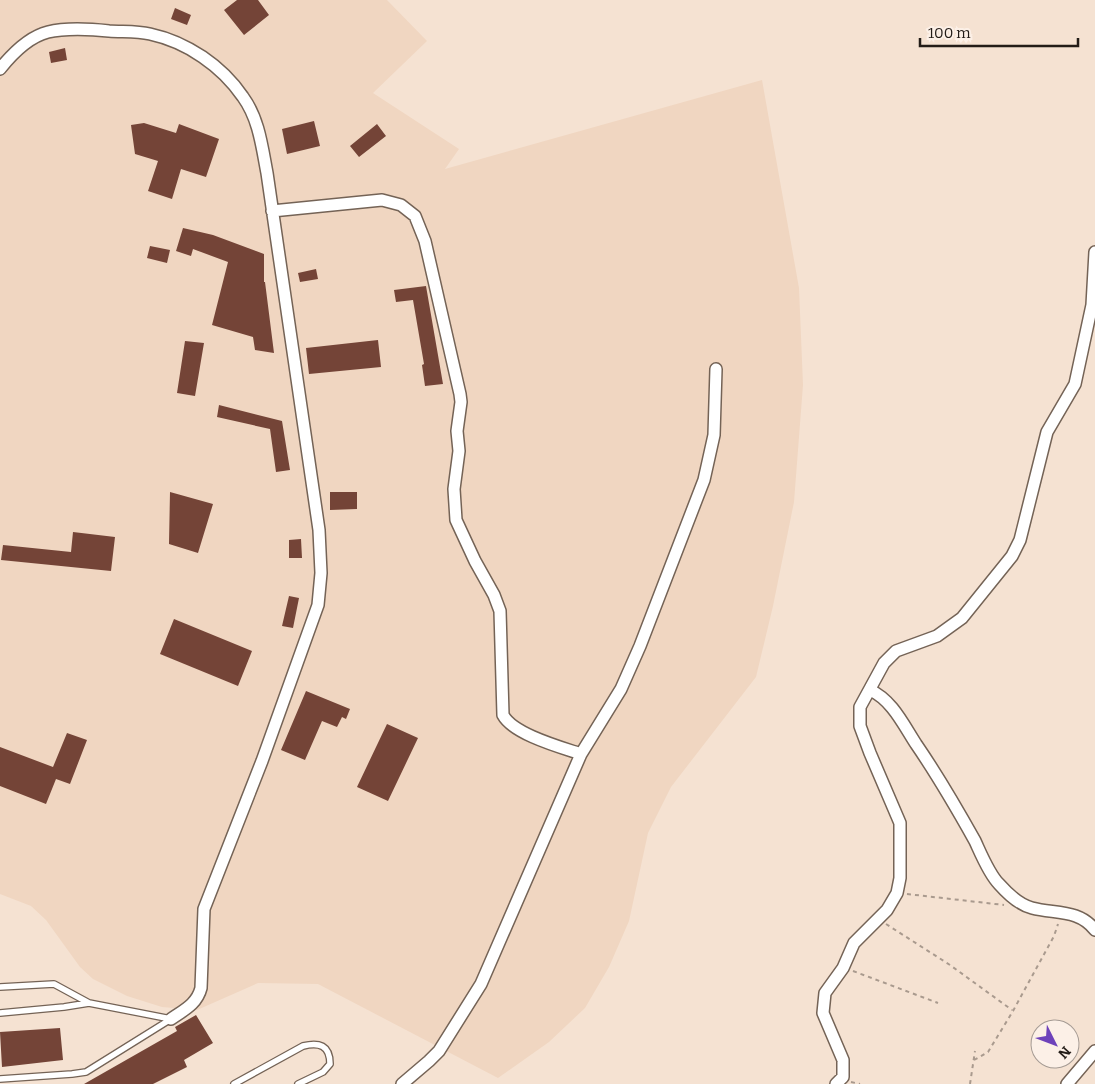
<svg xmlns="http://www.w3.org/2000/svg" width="1095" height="1084" font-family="Bitter,serif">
<rect width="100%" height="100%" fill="#f5e2d2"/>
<path fill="#f0d6c1" d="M0 0H387L427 41 373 93 459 149 445 169 762 80 799 288 803 385 794 502 773 606 756 677 671 787 648 833 629 921 609 967 585 1008 549 1042 498 1078 318 984 258 983 197 1010 162 1007 127 996 93 979 80 967 46 920 31 906 0 894Z"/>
<path fill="#744437" d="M237 0H258L269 15 244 35 224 10Z
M175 8 191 15 187 25 171 19Z
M65 48 67 60 51 63 49 52Z
M314 121 320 146 287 154 282 129Z
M144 123 176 133 179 124 219 139 206 177 181 169 172 199 148 191 158 161 135 154 131 125Z
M377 124 386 136 359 157 350 146Z
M183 228 213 235 264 254V282H265L274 353 255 350 253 337 212 325 228 262 193 249 191 256 176 251Z
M150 246 170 250 167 263 147 258Z
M316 269 318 279 300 282 298 273Z
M426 286 443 384 425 386 422 365 424 364 413 300 396 302 394 290Z
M378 340 381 367 309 374 306 348Z
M185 341 204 343 195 396 177 393Z
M219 405 282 421 290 470 276 472 270 429 217 417Z
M170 492 213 504 198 553 169 544Z
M330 492H357V509L330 510Z
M73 532 115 537 111 571 1 560 3 545 71 552Z
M301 539 302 558H289V540Z
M289 596 299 598 293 628 282 626Z
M174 619 252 651 238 686 160 654Z
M306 691 350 709 346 719 342 717 337 727 322 721 305 760 281 750Z
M387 724 418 738 388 801 357 787Z
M67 733 87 740 70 784 56 779 46 804 0 786V747L53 767Z
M196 1015 213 1043 184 1060 187 1067 153 1084H84L177 1031 175 1027Z
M60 1028 63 1060 2 1067 0 1032Z"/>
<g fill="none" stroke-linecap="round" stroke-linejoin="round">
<g stroke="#746356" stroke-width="8">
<path id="lane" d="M0 987 54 984 89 1003 171 1019
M0 1013 64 1007 89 1003
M0 1079 72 1074 86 1072 171 1019
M234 1084 303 1046C319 1042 330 1045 330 1064L323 1072 298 1084"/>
</g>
<g stroke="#746356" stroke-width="14">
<path id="street" d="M0 69C12 54 28 37 48 32 64 28 91 29 109 31 122 32 137 31 150 34 187 42 222 66 243 97 259 119 262 147 267 173L319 530 321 573 318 605 262 761 204 909 201 988C197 1004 184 1010 171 1019
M272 211 382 200 401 205 415 216 425 241 460 394 461 402 457 431 459 451 454 489 456 520 475 561 494 595 500 611 503 715C513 734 560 747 581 754L481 984 439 1051 429 1061 402 1084
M870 690C892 700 903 724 916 744 938 776 956 807 975 841 981 854 989 874 999 884 1007 893 1020 905 1032 908 1055 914 1079 909 1095 930
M581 754 621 689 640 646 704 480 714 435 716 369
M836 1084 843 1077V1060L823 1013 825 993 843 968 854 943 887 910 897 893 900 878V823L870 753 860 726V707L884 663 896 651 937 636 962 618 1012 556 1020 540 1047 432 1075 384 1092 305 1095 252
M1067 1084 1095 1051"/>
</g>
<path stroke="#a99a8e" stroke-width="2" stroke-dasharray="4 4" stroke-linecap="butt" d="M907 894 1004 905
M886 924 950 965 1012 1010
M853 971 938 1003
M974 1060 988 1052 1013 1011 1054 936 1058 924
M851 1082 860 1084
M970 1084 975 1051"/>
<use href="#lane" stroke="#fff" stroke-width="5.5"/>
<use href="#street" stroke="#fff" stroke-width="11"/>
</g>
<g transform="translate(1055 1044) rotate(132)"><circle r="24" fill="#fcf0e7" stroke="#a59b94"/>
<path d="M0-4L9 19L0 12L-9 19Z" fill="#6e42ba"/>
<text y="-8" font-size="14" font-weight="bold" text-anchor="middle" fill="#231c17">N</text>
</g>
<path d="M920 38v8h158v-8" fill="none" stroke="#231c17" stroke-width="2.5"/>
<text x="928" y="38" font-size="15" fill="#231c17" stroke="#fcf0e7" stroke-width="4" paint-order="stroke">100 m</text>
</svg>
